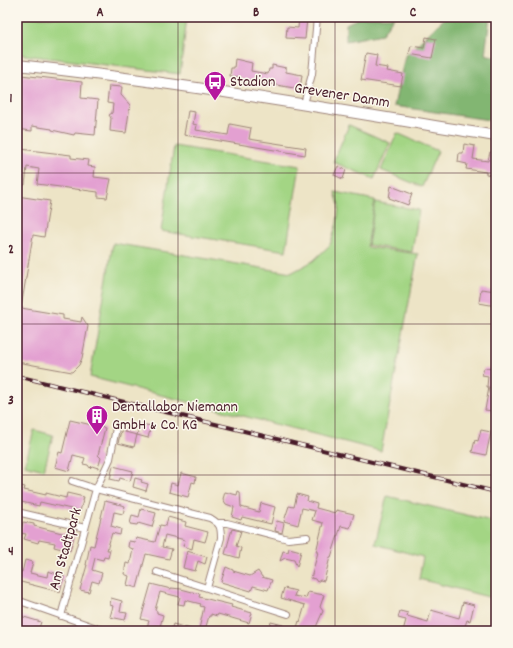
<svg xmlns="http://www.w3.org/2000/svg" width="513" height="648" font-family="Dekko,sans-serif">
<rect width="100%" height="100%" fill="#fbf7ec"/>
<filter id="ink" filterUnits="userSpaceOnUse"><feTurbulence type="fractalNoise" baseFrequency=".025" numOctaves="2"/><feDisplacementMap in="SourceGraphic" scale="8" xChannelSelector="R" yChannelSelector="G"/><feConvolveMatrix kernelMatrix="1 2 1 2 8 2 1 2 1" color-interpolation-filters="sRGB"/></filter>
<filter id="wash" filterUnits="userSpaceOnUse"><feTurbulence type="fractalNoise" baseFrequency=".012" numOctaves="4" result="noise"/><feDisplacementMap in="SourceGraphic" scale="16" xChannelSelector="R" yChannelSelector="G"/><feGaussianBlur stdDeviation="0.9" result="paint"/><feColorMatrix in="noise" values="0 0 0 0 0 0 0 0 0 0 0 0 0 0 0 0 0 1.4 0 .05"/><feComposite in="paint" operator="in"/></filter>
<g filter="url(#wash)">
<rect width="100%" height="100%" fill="#ede4c6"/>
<path fill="#a3d584" stroke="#767a58" d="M17 17H187L180 74 17 54Z
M349 125 390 143 374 179 333 162Z
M397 133 438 151 422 187 381 170Z
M174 146 300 166 286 251 161 231Z
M335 192 375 200 367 247 418 254 381 451 90 377 113 243 291 273 313 261 330 245 337 223 339 205Z
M375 202 419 210 412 252 368 245Z
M34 430 53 435 44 470 25 465Z
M387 496 496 522V599L419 579 423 557 375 544Z"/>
<path fill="#82b672" stroke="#666a4e" d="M361 17H394L382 34 346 41V24Z
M446 17H490L485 54 496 57V121L394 106 405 56Z"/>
<g id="blocks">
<path fill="#e3a0d1" d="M299 17 307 18 305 39 286 38 287 27 298 28Z
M426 37 436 39 432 58 409 54 411 46 424 48Z
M366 53 377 55 375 66 388 68 387 71 403 74 401 86 361 80Z
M235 59 252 63 251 71 268 74 269 69H272V65L286 68V72L302 75 300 89 241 79V77L230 76 231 68H234Z
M21 75 82 82 81 98 98 100 95 135 75 133 74 135 52 130V129L32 126V131L17 129V110Z
M109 86 122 87 121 95 130 105 126 133 110 131 111 118 109 115 112 113 113 104 107 103Z
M188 111 195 112 193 124 197 125 196 130 228 135 230 124 251 128 249 139 306 148 305 155 184 135Z
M464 144 475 146 473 159 488 161 490 152 496 153V176L486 174V172L466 169 467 164 458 162 459 153H463Z
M20 149 71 155V158L89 160 88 166 95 167 94 177 111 179 107 198 98 197V192L37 184 39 169 27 167 25 185 17 184V162H18Z
M338 166 346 170 343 179 334 175Z
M391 186 412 194 408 205 389 198Z
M17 196 50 201 44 237 33 235 21 308 63 315V319L81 322 82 317 88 326 82 358 79 365 72 372 17 362Z
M481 289 496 291V306L479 303Z
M484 368 496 369V398H494L492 411 485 410 489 387H487L488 376 482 375Z
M70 420 105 428 98 455 101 458 98 468 92 466 90 468 88 465 83 464 85 458 73 455 69 471 55 467 59 452 62 453Z
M140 424 151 426 148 438 137 435Z
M481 430 491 432 486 455 472 452 475 440 478 441Z
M121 431 137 435 134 447 118 443Z
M113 466 133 471 130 481 120 478 119 481 110 479Z
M181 473 196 477 195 483 192 482 188 497 169 492 171 483 178 485Z
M135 478 142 480 141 482 148 484 146 491 133 487Z
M17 485 25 487 24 490 46 495V493L66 498 67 493 84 497 80 511 40 502 39 506 17 501Z
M238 491 240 492 241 507 259 512 261 503 275 507 271 524 242 517 241 520 232 517 234 507 226 504 223 499 225 492 237 495Z
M297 494 308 497 307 501 317 504 316 508 335 513 336 510 354 514 350 528 341 526 331 557H330L324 581 320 580 317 582 315 579 311 578 318 552H316L323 523 312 520 315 511 302 508 298 525 284 521 289 506 294 507Z
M105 501 125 506 123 514 114 512 111 526 121 529 120 535 112 533 107 550H110L108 558 104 557 103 560 95 558 92 570 102 573 99 583 92 581 89 592 80 590 85 572 87 565H86L90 545 94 546Z
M141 509 156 513 152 527 138 523 137 525 130 524 132 515 139 517Z
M168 517 186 522 185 526 208 532 205 542 194 539 192 549 183 546 185 540 165 535 162 547 172 549 169 559 146 554 137 588 127 585 129 576 124 574 126 563 130 564 133 549 128 547 129 541 135 542 136 538 155 542 160 525 166 526Z
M277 521 284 523 282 533 275 531Z
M23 522 34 524V526L74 536 70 551 54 547 55 543 39 540 38 543 24 539 26 534 20 533Z
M232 529 241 531 236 546 241 548 239 558 225 554Z
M289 548 301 551 297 567 294 560 285 558 280 561 283 551 288 552Z
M187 551 207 557 205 564 198 561 195 571 183 568Z
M25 560 33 562 30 573 47 577 48 571 64 576 60 592 17 581V570L22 572Z
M226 567 233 570V571L250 576 258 571 262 577 272 580 268 590 253 586 251 591 221 582Z
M151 584 171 589V588L181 589 200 594 199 597 232 605 231 607 252 613 249 623 218 614 217 616 211 614V616H209L205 630 199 629 204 607 200 606 201 604 185 600 184 605 178 604 180 597 160 592 155 610 157 611V613L163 615 160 627 156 626 155 629 147 627 149 621 141 619Z
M284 588 296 591 294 596 306 598 308 592 324 595 320 607 323 611 316 627 314 626 312 631H296L299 621 300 622 305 605 281 598Z
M111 598 122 601 120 612 127 613 125 620 110 617 113 606 110 605Z
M463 602 474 605 470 621 467 620 464 629 460 628 458 631H403L406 620 398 618 400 611 408 613 407 616 428 622 431 610 459 618Z
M17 615 41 622 38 631 28 628 27 631 17 627Z
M271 622 283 625 282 631H268Z
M173 624 191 629V631H171Z"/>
</g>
</g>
<g filter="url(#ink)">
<use href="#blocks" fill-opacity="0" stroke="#9c8278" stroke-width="1"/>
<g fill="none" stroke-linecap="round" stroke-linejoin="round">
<g stroke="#9c8278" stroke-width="8">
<path id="street" d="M304 104 312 74 317 17
M72 481 96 489 210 518C220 524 221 526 221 538L207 588
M17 512 85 528
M219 523H227L288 539 307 537
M157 572 288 614
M17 600 105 631
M61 616 96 489 110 459 116 428"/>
</g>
<g stroke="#9c8278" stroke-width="12">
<path id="primary" d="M17 65C178 82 337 110 496 136"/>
</g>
<use href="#street" stroke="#fff" stroke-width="6"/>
<use href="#primary" stroke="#fff" stroke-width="10"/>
<g stroke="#4a1f2b" stroke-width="4">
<path id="rail" d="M17 376 496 492"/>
</g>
<use href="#rail" stroke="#fbf7ec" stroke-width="2.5" stroke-dasharray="8" stroke-linecap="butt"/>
</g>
</g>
<path fill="none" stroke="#4a1f2b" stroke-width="1" stroke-opacity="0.55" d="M178 17V631M335 17V631M17 173H496M17 324H496M17 475H496"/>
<defs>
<g id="bus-pin" transform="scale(1.15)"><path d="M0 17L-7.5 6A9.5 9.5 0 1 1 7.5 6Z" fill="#b5179e" stroke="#fbf7ec"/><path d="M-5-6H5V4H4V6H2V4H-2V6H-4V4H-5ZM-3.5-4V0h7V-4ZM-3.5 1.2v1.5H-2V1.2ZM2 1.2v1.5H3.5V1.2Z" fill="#fff"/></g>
<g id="building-pin" transform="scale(1.15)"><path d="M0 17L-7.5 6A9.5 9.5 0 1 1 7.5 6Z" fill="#b5179e" stroke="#fbf7ec"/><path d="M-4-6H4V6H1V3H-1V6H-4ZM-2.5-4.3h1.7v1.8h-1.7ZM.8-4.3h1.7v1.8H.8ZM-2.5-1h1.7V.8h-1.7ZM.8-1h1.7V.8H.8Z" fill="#fff"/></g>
</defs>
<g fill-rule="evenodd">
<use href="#bus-pin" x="215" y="82"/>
<use href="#building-pin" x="97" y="416"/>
</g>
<g text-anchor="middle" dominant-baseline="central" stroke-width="3" stroke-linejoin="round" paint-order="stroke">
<g font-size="16" fill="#4a1f2b" stroke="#fbf7ec" text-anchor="start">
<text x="230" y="82">Stadion</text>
<text x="112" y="407">Dentallabor Niemann<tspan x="112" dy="18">GmbH &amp; Co. KG</tspan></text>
</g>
<g font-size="16" fill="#4a1f2b" stroke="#fbf7ec">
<text transform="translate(342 96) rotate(9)">Grevener Damm</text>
<text transform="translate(66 549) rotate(-74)">Am Stadtpark</text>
</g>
</g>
<rect width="513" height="648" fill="none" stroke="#fbf7ec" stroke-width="44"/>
<rect x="22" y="22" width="469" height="604" fill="none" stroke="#4a1f2b" stroke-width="1.5"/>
<g font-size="13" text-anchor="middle" font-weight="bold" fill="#4a1f2b">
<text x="100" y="16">A</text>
<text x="256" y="16">B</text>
<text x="413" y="16">C</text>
<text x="11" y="102">1</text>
<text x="11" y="253">2</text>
<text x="11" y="404">3</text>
<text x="11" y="555">4</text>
</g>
</svg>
